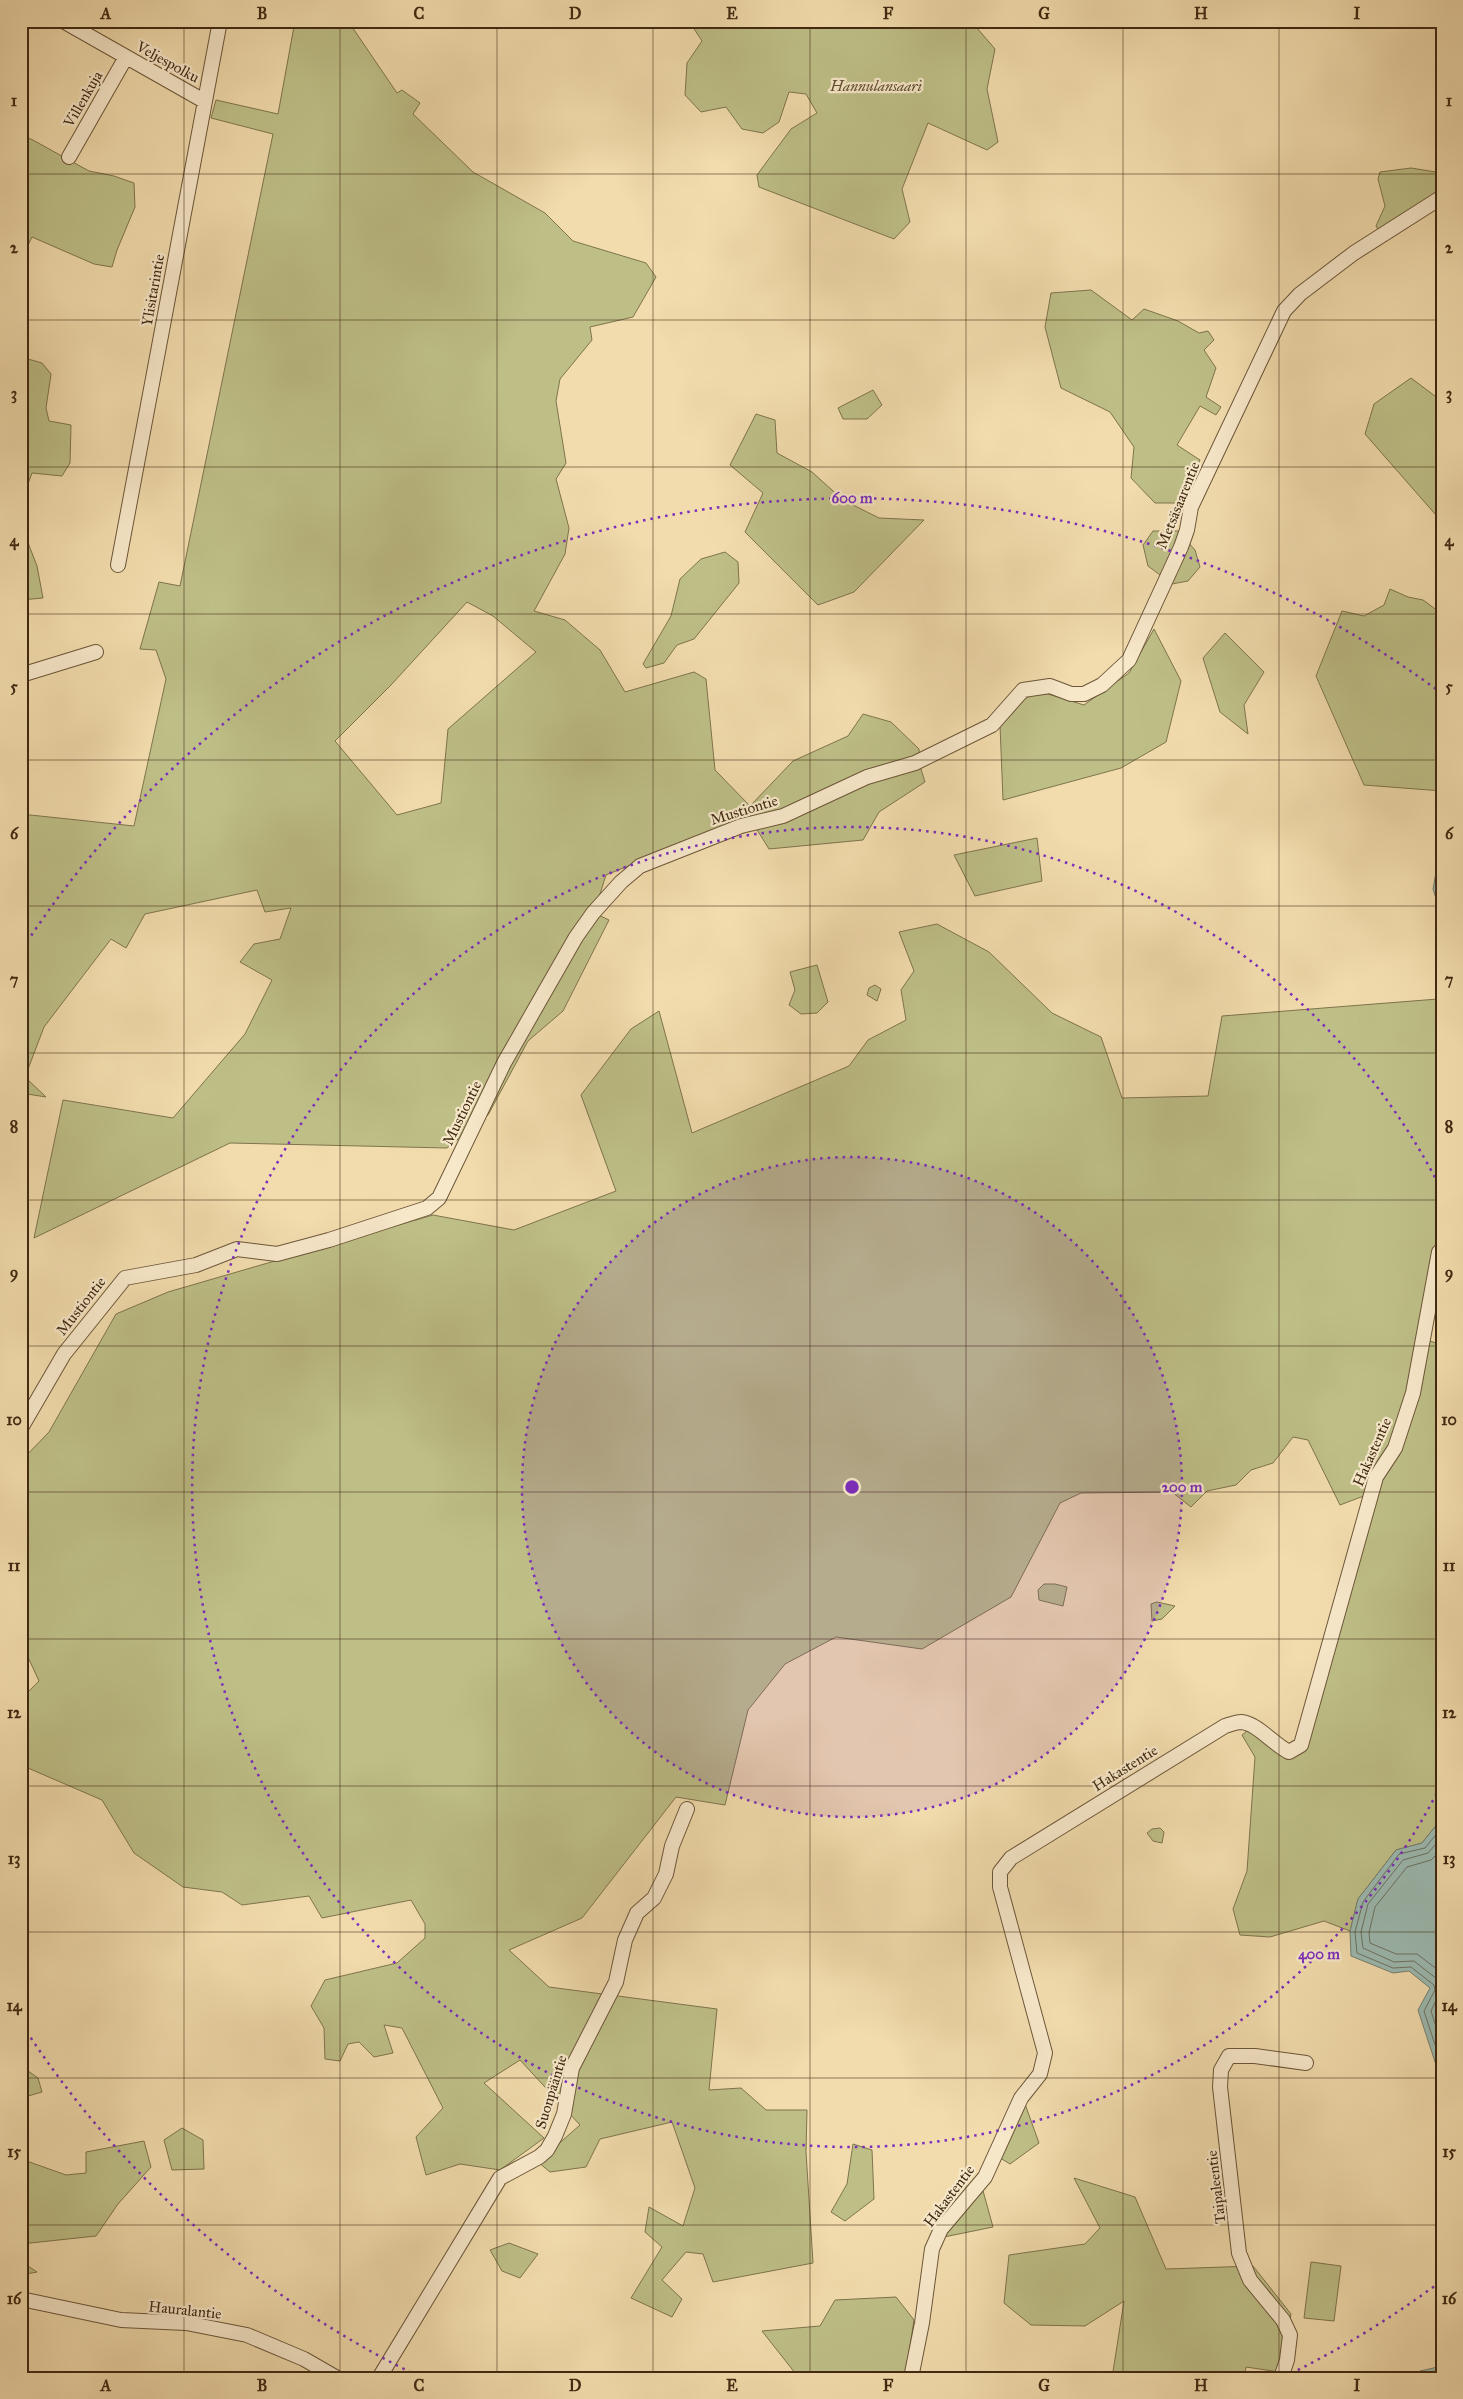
<svg xmlns="http://www.w3.org/2000/svg" width="1463" height="2399" font-family="'IM FELL Great Primer',serif">
<rect width="100%" height="100%" fill="#f2dcad"/>
<filter id="stains"><feTurbulence type="fractalNoise" baseFrequency=".004" numOctaves="4"/><feColorMatrix values="0 0 0 0 .2 0 0 0 0 .09 0 0 0 0 .02 0 0 0 .5 -.17"/></filter>
<radialGradient id="worn" r=".72"><stop offset=".6" stop-color="#630" stop-opacity="0"/><stop offset="1" stop-color="#630" stop-opacity=".3"/></radialGradient>
<path fill="#bebf87" stroke="#7f744c" fill-rule="evenodd" d="M295 21H348L397 93 402 90 420 103 413 114 473 172 545 213 573 241 646 263 656 277 633 317 590 327 592 340 560 379 556 401 566 463 556 479 569 528 565 554 534 611 565 620 600 650 625 692 694 672 706 679 715 770 750 806 793 761 848 736 863 714 891 722 919 749 920 766 925 782 879 812 863 840 769 849 749 817 606 875 594 913 609 920 563 1011 528 1041 488 1115 447 1148 230 1143 34 1238 63 1100 173 1118 245 1034 272 980 240 962 254 944 280 939 291 908 265 912 257 890 145 914 126 948 111 939 44 1027 25 1077 46 1097 21 1093V814L134 826 166 679 156 650 140 649 159 582 180 586 273 134 211 118 216 100 278 114ZM467 602 493 616 536 652 448 729 441 803 397 815 335 741 391 685Z
M689 21H971L995 49 987 89 998 142 987 150 928 123 902 189 910 222 894 239 759 187 757 175 791 129 817 113 806 94 789 92 779 122 763 133 742 129 726 107 701 112 685 95 687 63 702 41Z
M21 137 31 139 89 171 114 176 134 183 135 207 117 250 112 267 94 264 32 237 21 259Z
M1411 168 1442 173V192L1379 231 1376 226 1385 206 1378 179 1380 172Z
M1091 290 1132 320 1144 309 1178 321 1199 333 1208 331 1214 340 1204 350 1216 368 1206 397 1221 407 1216 415 1200 406 1177 445 1200 460 1184 503H1155L1131 478 1134 447 1110 412 1061 388 1045 327 1051 293Z
M21 357 42 363 51 374 46 408 49 421 71 425 70 463 62 476 32 473 21 503 25 535 37 566 43 598 21 600Z
M1411 378 1439 399H1442V522L1365 434 1374 404Z
M873 390 882 405 867 419H843L838 408Z
M756 414 775 420 777 453 812 472 843 500 879 518 924 520 854 592 818 605 745 532 763 493 730 465Z
M1153 531H1178L1195 550 1200 567 1188 581 1172 584 1148 566 1143 545Z
M725 552 738 562 739 583 694 639 677 645 664 663 646 668 643 664 671 616 680 579 701 559Z
M1390 589 1408 597 1423 600 1442 614V791L1364 785 1316 676 1342 611 1364 616 1384 605Z
M1154 629 1181 681 1166 742 1121 768 1003 800 1000 725 1023 700 1038 691 1084 705 1129 673Z
M1225 633 1264 672 1244 705 1248 734 1220 712 1203 658Z
M1037 838 1042 881 975 896 954 855Z
M937 924 989 952 1052 1013 1101 1037 1122 1098 1208 1096 1222 1016 1438 999 1442 1020V1278L1427 1340 1442 1345V1818L1422 1843 1396 1850 1358 1899 1350 1931 1324 1921 1270 1937 1240 1935 1233 1909 1247 1871 1255 1757 1242 1735 1248 1730C1267 1745 1278 1760 1304 1751L1377 1491 1340 1505 1308 1440 1293 1437 1273 1463 1251 1470 1236 1485 1207 1491 1191 1507 1172 1492 1081 1493 1060 1503 1011 1597 922 1649 836 1637 785 1664 748 1710 725 1805 676 1797 582 1918 509 1950 549 1987 717 2009 709 2090 741 2088 766 2110H807L806 2152 813 2263 713 2282 703 2254 686 2252 662 2280 682 2299 672 2317 631 2298 662 2247 645 2232 649 2207 683 2226 695 2188 672 2122 600 2139 586 2167 550 2172 538 2162 580 2125 520 2060 484 2083 544 2138 500 2170 460 2164 426 2175 416 2137 443 2108 402 2028 384 2025 393 2053 374 2057 359 2042 348 2044 340 2061 325 2059 324 2028 311 2006 325 1980 397 1963 425 1938V1924L411 1900 322 1918 309 1896 242 1905 222 1892 183 1887 134 1853 102 1800 21 1765V1699L39 1681 27 1655 21 1654V1461L49 1432 116 1314 168 1292 433 1215 514 1230 616 1191 581 1095 631 1029 659 1011 692 1133 849 1066 868 1040 906 1020 901 990 914 971 899 932Z
M817 965 828 1002 817 1013 801 1014 789 1005 795 990 790 972Z
M875 985 881 989 877 1001 867 995 869 988Z
M1044 1584H1055L1067 1587 1063 1606 1039 1600 1038 1590Z
M1157 1602 1175 1606 1162 1619 1152 1621 1151 1604Z
M1160 1828 1164 1832 1162 1843 1153 1841 1147 1833 1152 1829Z
M21 2066 38 2078 42 2092 21 2098Z
M1025 2104 1039 2143 1010 2164 994 2154Z
M182 2128 203 2140 204 2169 172 2170 164 2140Z
M144 2141 151 2167 118 2204 96 2236 21 2244V2159L66 2175 86 2173V2152Z
M853 2144 872 2150 874 2199 845 2221 831 2212 847 2184Z
M1074 2178 1135 2197 1166 2269 1253 2266 1291 2314 1279 2372 1246 2367 1244 2378H1112L1124 2301 1085 2326 1031 2325 1004 2303 1009 2255 1085 2244 1100 2228Z
M980 2180 993 2227 939 2238Z
M509 2243 538 2254 520 2278 502 2271 490 2250Z
M21 2253 25 2264 37 2272 21 2275Z
M1311 2262 1341 2266 1334 2321 1304 2318Z
M896 2297 914 2320 905 2378H799L762 2331 820 2326 835 2300Z"/>
<path fill="#9cbab1" stroke="#778071" d="M1442 860V918L1433 889 1438 861Z
M1442 945V1020C1437 995 1437 970 1442 945Z
M1442 1818V2073L1439 2074 1418 2010 1430 1988 1409 1971 1393 1973 1351 1956 1350 1931 1358 1899 1396 1850 1422 1843Z
M1442 2366V2378H1420V2371Z"/>
<g fill="none" stroke-linecap="round" stroke-linejoin="round">
<path stroke="#6e7262" stroke-width="1" d="M1442 1827 1425 1848 1399 1854 1363 1902 1355 1932 1357 1953 1393 1968 1411 1967 1434 1985 1435 1990 1424 2011 1442 2066
M1442 1837 1428 1853 1403 1860 1368 1904 1361 1932 1363 1948 1394 1962 1414 1961 1437 1979 1441 1990 1431 2011 1442 2046
M1442 1849 1431 1860 1407 1867 1375 1907 1369 1933 1370 1943 1396 1954H1417L1442 1973"/>
<g stroke="#6c5639" stroke-width="16">
<path id="minor" d="M63 21 204 101
M69 157 126 57
M118 565 220 21
M21 675 96 652
M21 1428 64 1354 125 1278 196 1265 237 1249 277 1254 329 1240 427 1208 439 1198 504 1063 576 937 593 913 621 882 640 866 741 826 783 816 867 777 915 763 992 725 1023 690 1050 686 1071 694H1084L1102 685 1129 660 1181 547 1187 530 1191 507 1284 311 1300 294 1354 253 1442 197
M21 2299 121 2320 186 2323 247 2335 304 2359 337 2378
M379 2378 500 2178 539 2157 547 2150 555 2136 564 2114 572 2068 616 1982 625 1940 637 1913 654 1898 666 1874 672 1846 687 1809
M911 2378 922 2323 932 2249 941 2229 985 2177 1021 2098 1040 2074 1045 2053 1000 1887V1872L1011 1858 1225 1726C1229 1725 1236 1722 1241 1722 1257 1723 1273 1744 1289 1752L1301 1745 1376 1477 1395 1448 1413 1393 1439 1252
M1281 2378 1287 2360 1290 2335 1283 2320 1250 2280 1239 2253 1220 2087 1221 2070 1229 2056H1255L1306 2063"/>
</g>
<use href="#minor" stroke="#f7e8ca" stroke-width="14"/>
</g>
<path fill="none" stroke="#402912" stroke-width="1" stroke-opacity="0.55" d="M184 21V2378M340 21V2378M497 21V2378M653 21V2378M810 21V2378M966 21V2378M1123 21V2378M1279 21V2378M21 174H1442M21 320H1442M21 467H1442M21 614H1442M21 760H1442M21 906H1442M21 1053H1442M21 1200H1442M21 1346H1442M21 1492H1442M21 1639H1442M21 1786H1442M21 1932H1442M21 2078H1442M21 2225H1442"/>
<circle cx="852" cy="1487" r="330" fill="#7b2cbf" fill-opacity=".12"/>
<g fill="none" stroke="#7b2cbf" stroke-width="2.5" stroke-dasharray="2.5 5">
<circle cx="852" cy="1487" r="330"/>
<path d="M1440 1787A660 660 0 1 1 1440 1187"/>
<path d="M1440 2282A989 989 0 0 1 1286 2376M418 2376A989 989 0 0 1 23 2026M23 948A989 989 0 0 1 1440 692"/>
</g>
<g text-anchor="middle" dominant-baseline="central" stroke-width="4.5" stroke-linejoin="round" paint-order="stroke">
<g font-size="15" fill="#402912" stroke="#f7e8ca">
<text transform="translate(168 62) rotate(29)">Veljespolku</text>
<text transform="translate(83 99) rotate(-60)">Villenkuja</text>
<text transform="translate(153 290) rotate(-80)">Ylisitarintie</text>
<text transform="translate(1178 505) rotate(-68)">Metsäsaarentie</text>
<text transform="translate(744 810) rotate(-17)">Mustiontie</text>
<text transform="translate(462 1113) rotate(-64)">Mustiontie</text>
<text transform="translate(81 1306) rotate(-52)">Mustiontie</text>
<text transform="translate(1372 1452) rotate(-66)">Hakastentie</text>
<text transform="translate(1125 1768) rotate(-32)">Hakastentie</text>
<text transform="translate(551 2092) rotate(-73)">Suonpääntie</text>
<text transform="translate(1216 2187) rotate(-97)">Taipaleentie</text>
<text transform="translate(949 2196) rotate(-53)">Hakastentie</text>
<text transform="translate(185 2310) rotate(6)">Hauralantie</text>
</g>
<g font-size="15" font-style="italic" fill="#604e2f" stroke="#f7e8ca">
<text x="876" y="86">Hannulansaari</text>
</g>
</g>
<circle cx="852" cy="1487" r="8" fill="#7b2cbf" stroke="#f7e8ca" stroke-width="2.5"/>
<g font-size="15" text-anchor="middle" font-weight="bold" fill="#7b2cbf" stroke="#f7e8ca" stroke-width="4.5" stroke-linejoin="round" paint-order="stroke">
<text x="852" y="503">600 m</text>
<text x="1182" y="1492">200 m</text>
<text x="1319" y="1959">400 m</text>
</g>
<rect width="1463" height="2399" fill="none" stroke="#f2dcad" stroke-width="55"/>
<rect x="28" y="28" width="1408" height="2344" fill="none" stroke="#402912" stroke-width="2"/>
<g font-size="16" text-anchor="middle" font-weight="bold" fill="#402912">
<text x="106" y="19">A</text>
<text x="262" y="19">B</text>
<text x="419" y="19">C</text>
<text x="575" y="19">D</text>
<text x="732" y="19">E</text>
<text x="888" y="19">F</text>
<text x="1044" y="19">G</text>
<text x="1201" y="19">H</text>
<text x="1357" y="19">I</text>
<text x="14" y="106">1</text>
<text x="1449" y="106">1</text>
<text x="14" y="253">2</text>
<text x="1449" y="253">2</text>
<text x="14" y="399">3</text>
<text x="1449" y="399">3</text>
<text x="14" y="546">4</text>
<text x="1449" y="546">4</text>
<text x="14" y="692">5</text>
<text x="1449" y="692">5</text>
<text x="14" y="839">6</text>
<text x="1449" y="839">6</text>
<text x="14" y="985">7</text>
<text x="1449" y="985">7</text>
<text x="14" y="1132">8</text>
<text x="1449" y="1132">8</text>
<text x="14" y="1278">9</text>
<text x="1449" y="1278">9</text>
<text x="14" y="1425">10</text>
<text x="1449" y="1425">10</text>
<text x="14" y="1571">11</text>
<text x="1449" y="1571">11</text>
<text x="14" y="1718">12</text>
<text x="1449" y="1718">12</text>
<text x="14" y="1864">13</text>
<text x="1449" y="1864">13</text>
<text x="14" y="2011">14</text>
<text x="1449" y="2011">14</text>
<text x="14" y="2157">15</text>
<text x="1449" y="2157">15</text>
<text x="14" y="2304">16</text>
<text x="1449" y="2304">16</text>
<text x="106" y="2391">A</text>
<text x="262" y="2391">B</text>
<text x="419" y="2391">C</text>
<text x="575" y="2391">D</text>
<text x="732" y="2391">E</text>
<text x="888" y="2391">F</text>
<text x="1044" y="2391">G</text>
<text x="1201" y="2391">H</text>
<text x="1357" y="2391">I</text>
</g>
<rect width="100%" height="100%" filter="url(#stains)"/>
<rect width="100%" height="100%" fill="url(#worn)"/>
</svg>
